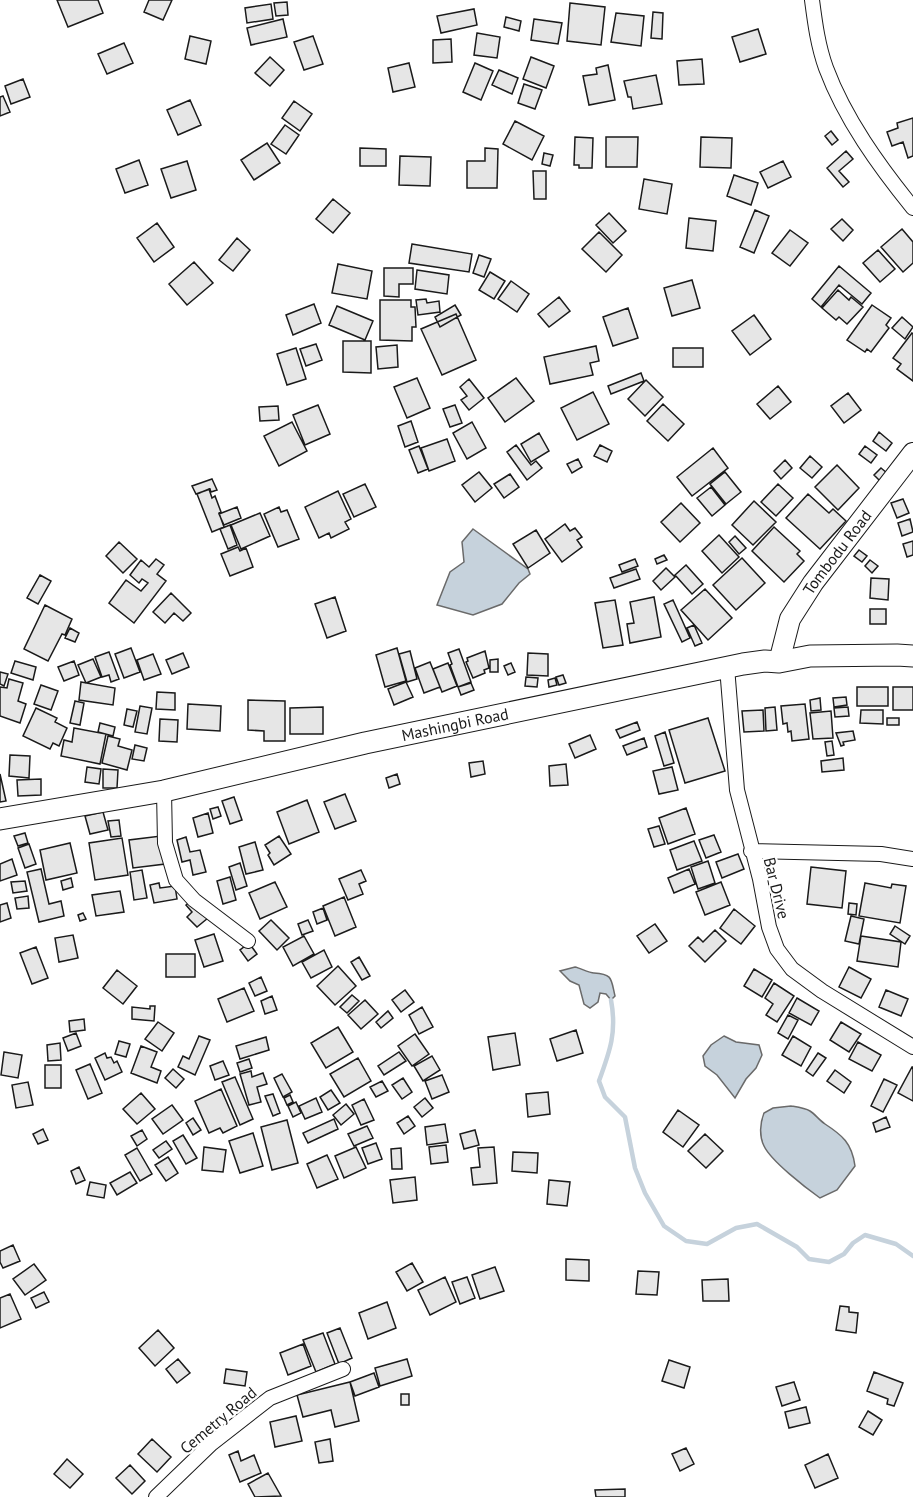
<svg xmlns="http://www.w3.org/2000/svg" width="913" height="1497" font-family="'PT Sans',sans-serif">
<rect width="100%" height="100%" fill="#fff"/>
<path fill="#c6d2dc" stroke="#6a6a6a" stroke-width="1.5" d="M473 529 528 569 530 574 519 583 502 604 473 615 437 605 450 572 464 562 462 542Z
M575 967C580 968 589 973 594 973 613 974 611 979 615 996L611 1000 606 994 600 993 598 1002 590 1008 584 1004 579 985 570 981 560 971Z
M724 1036 736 1042 759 1045 762 1055 756 1068 746 1079 735 1098 717 1075 705 1066 703 1056 711 1045Z
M791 1106C797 1107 805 1108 810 1111 815 1114 819 1120 825 1124 842 1135 852 1143 855 1166L837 1190 820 1198C806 1188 771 1161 764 1146 759 1136 760 1123 764 1113L773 1108Z"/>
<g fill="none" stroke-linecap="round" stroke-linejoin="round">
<path stroke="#c6d2dc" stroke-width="4.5" d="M611 1000C617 1032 610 1051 599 1081L605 1097 625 1117 635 1168 645 1193 664 1226 686 1241 707 1244 736 1228 757 1224 797 1247 809 1259 829 1262 844 1254 853 1243 865 1235 896 1244 913 1256"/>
</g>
<path fill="#e6e6e6" stroke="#1a1a1a" stroke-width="1.5" d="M57 0H98L103 13 68 27Z
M149 0H172L163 20 144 12Z
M287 2 288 15 276 16 274 3Z
M570 3 605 7 601 45 567 41Z
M271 4 273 19 247 23 245 8Z
M474 9 477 25 441 33 437 16Z
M653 12 663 13 662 39 651 38Z
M616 13 644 16 641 46 611 42Z
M506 17 521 21 519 31 504 27Z
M283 19 287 37 251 45 247 28Z
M534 19 562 23 558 44 531 40Z
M758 29 766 54 740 62 732 37Z
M477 33 500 37 497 58 474 55Z
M190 36 211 41 206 64 185 59Z
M313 36 323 64 304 70 294 42Z
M451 39 452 62 433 63V40Z
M124 43 133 63 107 74 98 54Z
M270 57 284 70 270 86 255 73Z
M531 57 554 66 546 88 523 79Z
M702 59 704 84 679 85 677 61Z
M409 63 415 87 393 92 388 68Z
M475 63 493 71 481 100 463 92Z
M608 65 615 100 589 105 583 76 597 74 596 68Z
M499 70 518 78 512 94 492 85Z
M656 75 662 104 633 109 631 97H628L624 81Z
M23 79 30 97 11 104 5 86Z
M524 84 542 90 535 109 518 103Z
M3 96 10 112 0 116V97Z
M190 100 201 125 178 135 167 110Z
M294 101 312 114 300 131 282 118Z
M913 118V156L908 158 903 142 892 146 887 132 898 128 897 123Z
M515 121 544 136 532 160 503 144Z
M285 125 299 135 286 154 271 144Z
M831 131 838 140 832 145 825 136Z
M575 137 593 138 592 168H579V165H574Z
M606 137H638L637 167H606Z
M701 137 732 138 731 168 700 167Z
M267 143 280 163 254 180 241 160Z
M360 148 386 149V166H360Z
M485 148 498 149 497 188H467V161H485Z
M846 151 853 159 839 171 849 182 843 187 827 168Z
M544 153 553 155 550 166 542 164Z
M400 156 431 157 430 186 399 185Z
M139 160 148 185 125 193 116 169Z
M187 161 196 190 171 198 161 169Z
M783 161 791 177 768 188 760 172Z
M533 171H546V199H534Z
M734 175 758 183 751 205 727 196Z
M644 179 672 184 667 214 639 209Z
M333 199 350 213 333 233 316 219Z
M755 210 769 216 754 253 740 247Z
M609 213 626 231 613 243 596 225Z
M689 218 716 221 713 251 686 248Z
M842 219 853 230 843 241 831 229Z
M157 223 174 247 154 262 137 238Z
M902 229 913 242V263L903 272 881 247Z
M790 230 808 243 790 266 772 253Z
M599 232 622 255 606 272 582 249Z
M237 238 250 250 233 271 219 260Z
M412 244 472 254 469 272 409 263Z
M878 250 895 269 880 282 863 263Z
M479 255 491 259 484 277 473 273Z
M194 262 213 283 187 305 169 284Z
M338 264 372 271 367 299 332 293Z
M839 266 871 293 862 304 839 285 821 307 812 299Z
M384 268H413V284H399V297L384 296Z
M417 270 449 275 447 294 415 289Z
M490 272 505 281 494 299 479 290Z
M692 280 700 308 672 316 664 288Z
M511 281 529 294 517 312 498 299Z
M838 290 849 300 851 297 863 307 847 324 839 317 836 320 822 308Z
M559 297 570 311 549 327 538 314Z
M426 299 427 303 439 301 440 312 418 315 416 300Z
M380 300H411V307H415L416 327H412V341L380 340Z
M314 304 321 323 293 335 286 315Z
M455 305 461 315 440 327 435 317Z
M872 305 891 318 886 325 889 328 871 352 867 349 865 352 847 340Z
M337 306 373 321 365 340 329 325Z
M628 308 638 338 613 346 603 317Z
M456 314 476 360 442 375 421 329Z
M754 315 771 339 750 355 732 331Z
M902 317 913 327 905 339 892 328Z
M912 333 913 334V381L897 369 901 364 893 358Z
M343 341H371V373L343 372Z
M316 344 322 360 306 366 300 349Z
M397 345 398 367 378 369 376 347Z
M596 346 599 361 590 363 593 375 550 384 544 357Z
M296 348 306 379 287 385 277 354Z
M673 348H703V367H673Z
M641 373 644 381 611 394 608 386Z
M417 378 430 408 407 418 394 387Z
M516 378 534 401 505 422 488 398Z
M469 379 484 398 469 410 461 400 467 396 460 387Z
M646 380 663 397 645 416 628 399Z
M778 386 791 402 770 419 757 404Z
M593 392 609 424 577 440 561 408Z
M848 393 861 410 844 423 831 406Z
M663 404 684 424 668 441 647 421Z
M318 405 330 434 305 445 293 415Z
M455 405 462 423 450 427 443 409Z
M278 406 279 420 260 421 259 407Z
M411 421 418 442 405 447 398 426Z
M292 422 307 451 279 466 264 436Z
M472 422 486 448 467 459 453 433Z
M879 432 892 443 886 451 873 441Z
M539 433 549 451 531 462 521 444Z
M447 439 455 461 429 471 421 448Z
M516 445 531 465 536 461 542 468 527 480 507 452Z
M600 445 612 451 607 462 594 456Z
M419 446 428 469 418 473 409 450Z
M865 446 877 455 871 463 859 454Z
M713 448 728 468 692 496 677 477Z
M810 456 822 467 812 478 800 468Z
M578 459 582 467 572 473 567 464Z
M785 460 792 468 781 479 774 471Z
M837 465 859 488 838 510 815 487Z
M881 468 887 473 880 481 874 475Z
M479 472 492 488 475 502 462 485Z
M725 472 741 492 726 504 710 484Z
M510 474 519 487 504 498 494 484Z
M212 479 217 490 211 492 210 489 196 494 192 486Z
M365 484 376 507 354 517 343 494Z
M778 484 793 498 776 516 761 502Z
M711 487 725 505 712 516 697 498Z
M209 489 212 498 215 496 221 512 219 513 224 527 212 532 197 494Z
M338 491 351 519 345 522 349 529 331 538 329 533 319 538 305 507Z
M808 494 829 513 833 509 846 521 820 549 786 518Z
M903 499 909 513 897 518 891 503Z
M754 501 776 522 753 545 732 525Z
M681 503 700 523 680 542 661 522Z
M237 507 241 518 224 525 219 514Z
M279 507 281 512 287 510 299 539 278 547 264 514Z
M260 513 270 536 241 549 231 525Z
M910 519 913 532 902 536 898 523Z
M565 524 570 531 575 528 582 537 577 540 582 547 562 562 545 539Z
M230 525 237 545 228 549 220 529Z
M774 527 800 551 797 554 804 561 784 582 752 551Z
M536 530 550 553 528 568 513 544Z
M719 535 739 557 722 573 702 551Z
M735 536 746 548 739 554 729 542Z
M913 541V555L907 557 903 544Z
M119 542 137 559 123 573 106 556Z
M238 547 240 551 246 548 253 567 230 576 221 554Z
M859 550 867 556 862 562 854 556Z
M664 555 667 560 657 564 655 559Z
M742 558 765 583 736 610 713 585Z
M156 559 164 565 157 574 166 581 134 623 109 603 126 580 141 591 148 583 142 579 139 583 130 575 141 560 149 567Z
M635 559 638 566 622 572 619 565Z
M870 560 878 566 872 573 865 566Z
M686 565 703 584 692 594 675 575Z
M666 568 675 577 661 590 653 581Z
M636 569 640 579 614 588 610 578Z
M40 575 51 581 38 604 27 598Z
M871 578 889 579 888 600 870 598Z
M705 589 732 618 708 640 681 610Z
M171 593 191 613 183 621 174 613 165 623 153 612Z
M335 597 346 631 327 638 315 604Z
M654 597 661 637 630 643 627 624 634 623 630 602Z
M615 600 623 645 603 648 595 603Z
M673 600 690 638 682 642 664 604Z
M45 605 72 619 65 635 62 634 48 661 24 649Z
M870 609H886V624H870Z
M694 625 702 643 695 646 687 628Z
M70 628 79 633 75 642 65 638Z
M131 648 140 672 124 678 115 654Z
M397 648 406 681 385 687 376 655Z
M459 649 471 682 458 687 450 665 452 664 448 653Z
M410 651 417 679 407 682 399 654Z
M485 651 489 668 484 670 485 673 473 678 466 662 468 661 467 658Z
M109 652 119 679 111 682 109 675 102 677 95 657Z
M183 653 189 667 172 674 166 660Z
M528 653 548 654V676L527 675Z
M153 654 161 674 144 680 137 660Z
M93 659 101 677 86 683 78 665Z
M498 659V672H490V660Z
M15 661 36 667 33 680 11 673Z
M74 661 79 675 64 681 58 667Z
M430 662 440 687 424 693 415 668Z
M448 663 457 686 442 692 433 669Z
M511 663 515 672 508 675 504 666Z
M0 672 8 674 4 686 0 684Z
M563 675 566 683 559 685 556 677Z
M526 677 538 678 537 687 525 686Z
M555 678 557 685 549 687 548 680Z
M9 679 23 683 18 701 26 704 20 723 0 716V687L7 688Z
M81 682 115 688 113 705 79 700Z
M406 682 413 697 394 705 388 689Z
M471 683 474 690 461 695 458 687Z
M41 685 58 691 51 710 34 704Z
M857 687H888V706H857Z
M893 687H913V710H893Z
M157 692 175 693V710L156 709Z
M846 697 847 705 834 707 833 698Z
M820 698 821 710 811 711 810 700Z
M248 700 285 701V741H264V731L248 730Z
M75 701 84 703 80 725 70 723Z
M188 704 221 706 220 731 187 729Z
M805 704 809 739 792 741 791 731 788 732 787 723 783 724 781 706Z
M140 706 152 708 147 734 135 732Z
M323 707V734H290V708Z
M775 707 777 730 766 731 765 708Z
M848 707 849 716 835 717 834 708Z
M36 708 57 718 55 722 67 728 59 746 53 743 50 749 23 736Z
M127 709 137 711 133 727 124 725Z
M763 710 764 731 744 732 742 711Z
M861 710H883V724L860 723Z
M831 711 833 738 813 739 810 713Z
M708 718 725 771 685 783 669 730Z
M887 718H899V725H887Z
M160 719 178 720 177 742 159 741Z
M637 722 640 730 620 738 616 730Z
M100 723 115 727 113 736 98 732Z
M74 728 106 734 100 764 61 756 64 740 72 742Z
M853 731 855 740 843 742 844 745 841 746 836 733Z
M665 732 674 763 664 766 655 736Z
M590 735 596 749 575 758 569 744Z
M108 736 120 739 118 746 132 750 127 770 102 763Z
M644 738 647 747 627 755 623 746Z
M832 741 834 755 827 756 825 742Z
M135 745 147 748 144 761 132 759Z
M10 755 30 756 29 778 9 776Z
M843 758 844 770 822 772 821 761Z
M483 761 485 774 471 777 469 763Z
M566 764 568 785 550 786 549 766Z
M87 767 101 769 99 784 85 782Z
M672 767 678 790 659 794 653 771Z
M103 769 118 770 117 788H103Z
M0 774 6 801 0 802Z
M397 774 400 784 389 788 386 778Z
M41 779V795L18 796 17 780Z
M345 794 356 821 335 829 324 802Z
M234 797 242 820 230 824 222 801Z
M307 800 319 832 289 844 277 812Z
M218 807 221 816 213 819 210 809Z
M686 808 695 834 668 844 659 818Z
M103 812 108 830 90 834 85 816Z
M208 813 213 833 198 837 193 818Z
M119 820 121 836 111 837 108 821Z
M659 826 665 844 654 847 648 829Z
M25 833 28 843 18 846 14 836Z
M714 835 721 852 706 858 699 840Z
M161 836 165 864 133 868 129 840Z
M279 836 291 854 274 865 268 855 270 853 265 845Z
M186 837 190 852 200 850 206 872 193 875 190 860 182 862 177 840Z
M122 838 128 875 95 880 89 843Z
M694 841 702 861 677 870 670 850Z
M255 842 263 870 246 874 239 847Z
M70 843 77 873 46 880 40 850Z
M29 844 36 864 25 868 18 848Z
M738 854 744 869 722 878 716 862Z
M12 859 17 875 0 881V864Z
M708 861 715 883 698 889 691 867Z
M240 863 247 886 236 890 229 867Z
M811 867 846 871 842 908 807 904Z
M41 869 49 904 61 901 64 916 39 922 27 872Z
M689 869 695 884 674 893 668 878Z
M142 870 147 898 134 900 130 872Z
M361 870 366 881 359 884 363 894 348 900 339 879Z
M230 877 236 900 223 904 217 881Z
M71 878 73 887 63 890 61 881Z
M25 881 27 891 13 893 11 882Z
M275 882 287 907 260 919 249 893Z
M721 882 730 905 705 915 696 892Z
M159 883 160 888 175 886 177 899 154 903 150 885Z
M865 883 891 888 892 884 906 886 900 923 859 916Z
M120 891 124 912 96 916 92 895Z
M28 896 29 908 17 909 15 898Z
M344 897 356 927 335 936 323 906Z
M192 900 208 918 197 927 187 917 192 912 186 905Z
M7 903 11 918 0 922V905Z
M849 903 857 904 856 915 848 914Z
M323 908 327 920 317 924 313 912Z
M734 909 755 926 741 944 720 928Z
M83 913 86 919 80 921 78 915Z
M851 916 864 919 859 944 845 941Z
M271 920 289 938 277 950 259 931Z
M308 920 313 931 302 935 298 924Z
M655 924 667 941 649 953 637 936Z
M895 926 910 936 905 944 890 934Z
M715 930 726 941 705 962 689 946 698 937 703 942Z
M214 934 223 961 204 967 195 940Z
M73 935 78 958 59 962 55 938Z
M304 936 314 954 293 966 283 947Z
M861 936 901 942 898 967 857 961Z
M249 943 257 954 248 961 240 950Z
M36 947 48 978 32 984 20 953Z
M324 950 332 967 311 978 302 962Z
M166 954H195V977H166Z
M359 957 370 976 362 980 351 962Z
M338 966 356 986 335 1005 317 986Z
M849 967 871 979 861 998 839 987Z
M754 969 772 980 762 997 744 986Z
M117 970 137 986 123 1004 103 988Z
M261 977 267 991 255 996 249 983Z
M774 983 794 996 777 1022 766 1015 773 1004 765 998Z
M244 988 254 1011 227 1022 218 999Z
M405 990 414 1002 401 1012 392 1000Z
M886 990 908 999 901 1016 879 1007Z
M352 995 359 1001 347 1013 340 1007Z
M272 996 277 1010 265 1014 261 1001Z
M797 998 819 1011 811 1025 789 1013Z
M365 1000 378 1014 361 1029 348 1015Z
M150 1006H155L154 1021 132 1019V1007L150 1009Z
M422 1007 433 1027 419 1034 409 1015Z
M388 1011 393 1018 381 1028 376 1022Z
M788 1015 798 1020 788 1039 778 1033Z
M84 1019 85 1030 70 1032 69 1021Z
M158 1022 174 1033 162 1051 145 1039Z
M841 1022 861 1034 849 1052 830 1040Z
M338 1027 353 1052 326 1068 311 1043Z
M576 1030 583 1053 557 1061 550 1039Z
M76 1033 81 1046 68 1051 63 1038Z
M515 1033 520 1065 493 1070 488 1037Z
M415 1034 429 1054 412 1066 398 1046Z
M199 1036 210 1040 195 1075 178 1067 183 1056 189 1059Z
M793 1036 811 1047 801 1066 782 1055Z
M266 1037 269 1050 240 1059 236 1046Z
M119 1041 130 1044 126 1057 115 1054Z
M858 1042 881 1055 872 1071 849 1059Z
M60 1043 61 1060 48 1061 47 1045Z
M141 1046 157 1052 151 1067 161 1071 157 1083 131 1073Z
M4 1052 22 1055 18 1078 1 1075Z
M399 1052 406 1061 384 1075 378 1066Z
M105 1053 107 1058 111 1057 114 1063 117 1061 122 1072 105 1080 95 1058Z
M818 1053 826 1058 813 1076 806 1071Z
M432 1056 440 1070 423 1081 414 1066Z
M358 1058 371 1081 344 1097 330 1074Z
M249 1059 252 1068 240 1072 237 1063Z
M223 1061 229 1075 215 1080 210 1066Z
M90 1064 102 1093 88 1099 76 1070Z
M45 1065H61V1088H45Z
M912 1067H913V1101L898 1093Z
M173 1069 184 1079 176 1088 165 1078Z
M835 1070 851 1082 844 1093 827 1081Z
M251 1071 252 1077 263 1073 267 1084 257 1087 261 1102 249 1105 240 1074Z
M282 1074 292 1092 283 1097 274 1078Z
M442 1075 449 1092 432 1099 425 1081Z
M235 1077 253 1119 240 1125 222 1082Z
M403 1078 412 1092 402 1099 392 1085Z
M884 1079 897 1085 883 1112 871 1106Z
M382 1081 388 1091 376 1097 370 1087Z
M28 1082 33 1105 16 1108 12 1085Z
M221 1089 237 1126 223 1133 220 1128 209 1133 195 1101Z
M331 1090 340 1103 328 1110 320 1097Z
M548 1092 550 1114 528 1117 526 1094Z
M141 1093 155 1109 137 1124 123 1109Z
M273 1094 280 1113 273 1116 265 1096Z
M290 1095 293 1102 287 1105 284 1098Z
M316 1098 322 1112 305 1119 299 1106Z
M425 1098 433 1108 422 1117 414 1107Z
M364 1099 374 1120 361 1125 352 1105Z
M296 1102 301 1113 293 1117 288 1106Z
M346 1104 354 1114 341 1125 333 1115Z
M172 1105 183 1120 163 1134 152 1119Z
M678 1110 699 1125 683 1147 663 1132Z
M408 1116 415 1126 404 1134 397 1123Z
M886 1117 890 1127 876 1132 873 1123Z
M193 1118 201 1130 193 1135 186 1123Z
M334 1119 338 1129 308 1143 303 1133Z
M287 1120 298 1163 272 1170 261 1127Z
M445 1124 448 1142 427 1145 425 1127Z
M367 1126 373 1138 354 1146 348 1134Z
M43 1129 48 1140 38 1144 33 1134Z
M142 1130 147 1139 137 1146 131 1136Z
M475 1130 479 1145 464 1149 460 1134Z
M253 1133 263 1166 240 1173 229 1141Z
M705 1134 723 1151 706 1168 688 1151Z
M183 1135 197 1158 186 1164 173 1141Z
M166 1141 172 1149 159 1158 153 1150Z
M376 1143 382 1159 368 1164 362 1148Z
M446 1145 448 1162 431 1164 429 1147Z
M204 1147 226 1150 223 1172 202 1170Z
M356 1147 366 1168 344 1178 335 1156Z
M494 1147 497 1183 473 1185 471 1168 480 1167 478 1148Z
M137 1148 152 1174 140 1181 125 1155Z
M401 1148 402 1169H392L391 1149Z
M513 1152 538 1153 537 1173 512 1171Z
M327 1155 338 1179 317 1188 307 1164Z
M168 1157 178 1173 166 1181 155 1165Z
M79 1167 85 1180 76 1184 71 1171Z
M130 1172 137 1183 117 1195 110 1183Z
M415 1177 417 1200 393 1203 390 1180Z
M549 1180 570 1182 567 1206 547 1204Z
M90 1182 106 1185 104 1198 87 1195Z
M13 1245 20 1261 3 1268 0 1262V1251Z
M566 1259 589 1260V1281L566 1280Z
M412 1263 423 1282 407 1291 396 1272Z
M34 1264 46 1280 25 1295 13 1279Z
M495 1267 504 1291 480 1299 472 1275Z
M638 1271 659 1272 657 1295 636 1294Z
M445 1277 456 1302 430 1315 418 1290Z
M467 1277 475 1298 460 1304 452 1282Z
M728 1279 729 1301H703L702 1280Z
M44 1292 49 1302 36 1308 31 1298Z
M10 1294 21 1319 0 1328V1298Z
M387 1302 396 1328 368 1339 359 1313Z
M840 1306 849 1307V1312L858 1313 856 1333 836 1330Z
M340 1328 352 1358 339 1364 327 1333Z
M158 1330 174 1348 155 1366 139 1348Z
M323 1333 335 1364 316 1372 303 1340Z
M303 1344 311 1366 288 1375 280 1353Z
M178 1359 190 1373 177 1383 166 1369Z
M407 1359 412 1376 380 1386 375 1368Z
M669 1360 690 1367 684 1388 662 1381Z
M226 1369 247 1372 245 1386 224 1383Z
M874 1372 903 1383 894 1406 887 1404 888 1399 867 1391Z
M374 1373 379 1387 355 1396 350 1382Z
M350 1382 359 1421 335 1427 331 1410 303 1417 297 1395Z
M794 1382 800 1400 782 1406 776 1387Z
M401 1394H409V1405H401Z
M806 1407 810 1423 789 1428 785 1412Z
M868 1411 882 1420 873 1435 859 1427Z
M296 1416 302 1441 275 1447 270 1422Z
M152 1439 171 1457 157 1472 138 1454Z
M330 1439 333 1461 319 1463 315 1442Z
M686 1448 694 1464 680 1471 672 1454Z
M238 1451 241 1461 254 1455 261 1473 240 1482 229 1455Z
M828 1454 838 1478 815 1488 805 1465Z
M67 1459 83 1474 70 1488 54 1474Z
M130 1465 145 1481 132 1494 116 1478Z
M268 1473 281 1496 255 1497 248 1484Z
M625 1489V1497H596L595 1490Z"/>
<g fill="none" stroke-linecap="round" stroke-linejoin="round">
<g stroke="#1a1a1a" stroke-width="16">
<path id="minor" d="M812 0C815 23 818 46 826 68 845 119 879 166 913 208
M727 667 737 790 760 879 769 927 777 949 792 969 822 991 913 1047
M164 791 165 843 176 880 194 900 248 941
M751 851 881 854 913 859
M156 1497 211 1444 270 1398 343 1369"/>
</g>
<g stroke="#1a1a1a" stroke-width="22">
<g id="secondary">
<path id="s1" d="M779 662 790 619 813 583 913 453"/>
</g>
</g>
<g stroke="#1a1a1a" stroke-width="23">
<g id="primary">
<path id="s2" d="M0 819 164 791 365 743 743 664 765 661 779 662 810 656 897 655 913 656"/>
</g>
</g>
<use href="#minor" stroke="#fff" stroke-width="14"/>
<use href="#secondary" stroke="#fff" stroke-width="20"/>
<use href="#primary" stroke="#fff" stroke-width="21"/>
</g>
<g text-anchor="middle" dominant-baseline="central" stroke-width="4.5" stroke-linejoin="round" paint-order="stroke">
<g font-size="16" fill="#1a1a1a" stroke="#fff">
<text stroke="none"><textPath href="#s1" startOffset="126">Tombodu Road</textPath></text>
<text stroke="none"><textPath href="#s2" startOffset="465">Mashingbi Road</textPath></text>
<text transform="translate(777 888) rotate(76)">Bar Drive</text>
<text transform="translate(218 1420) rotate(-40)">Cemetry Road</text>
</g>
</g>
</svg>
